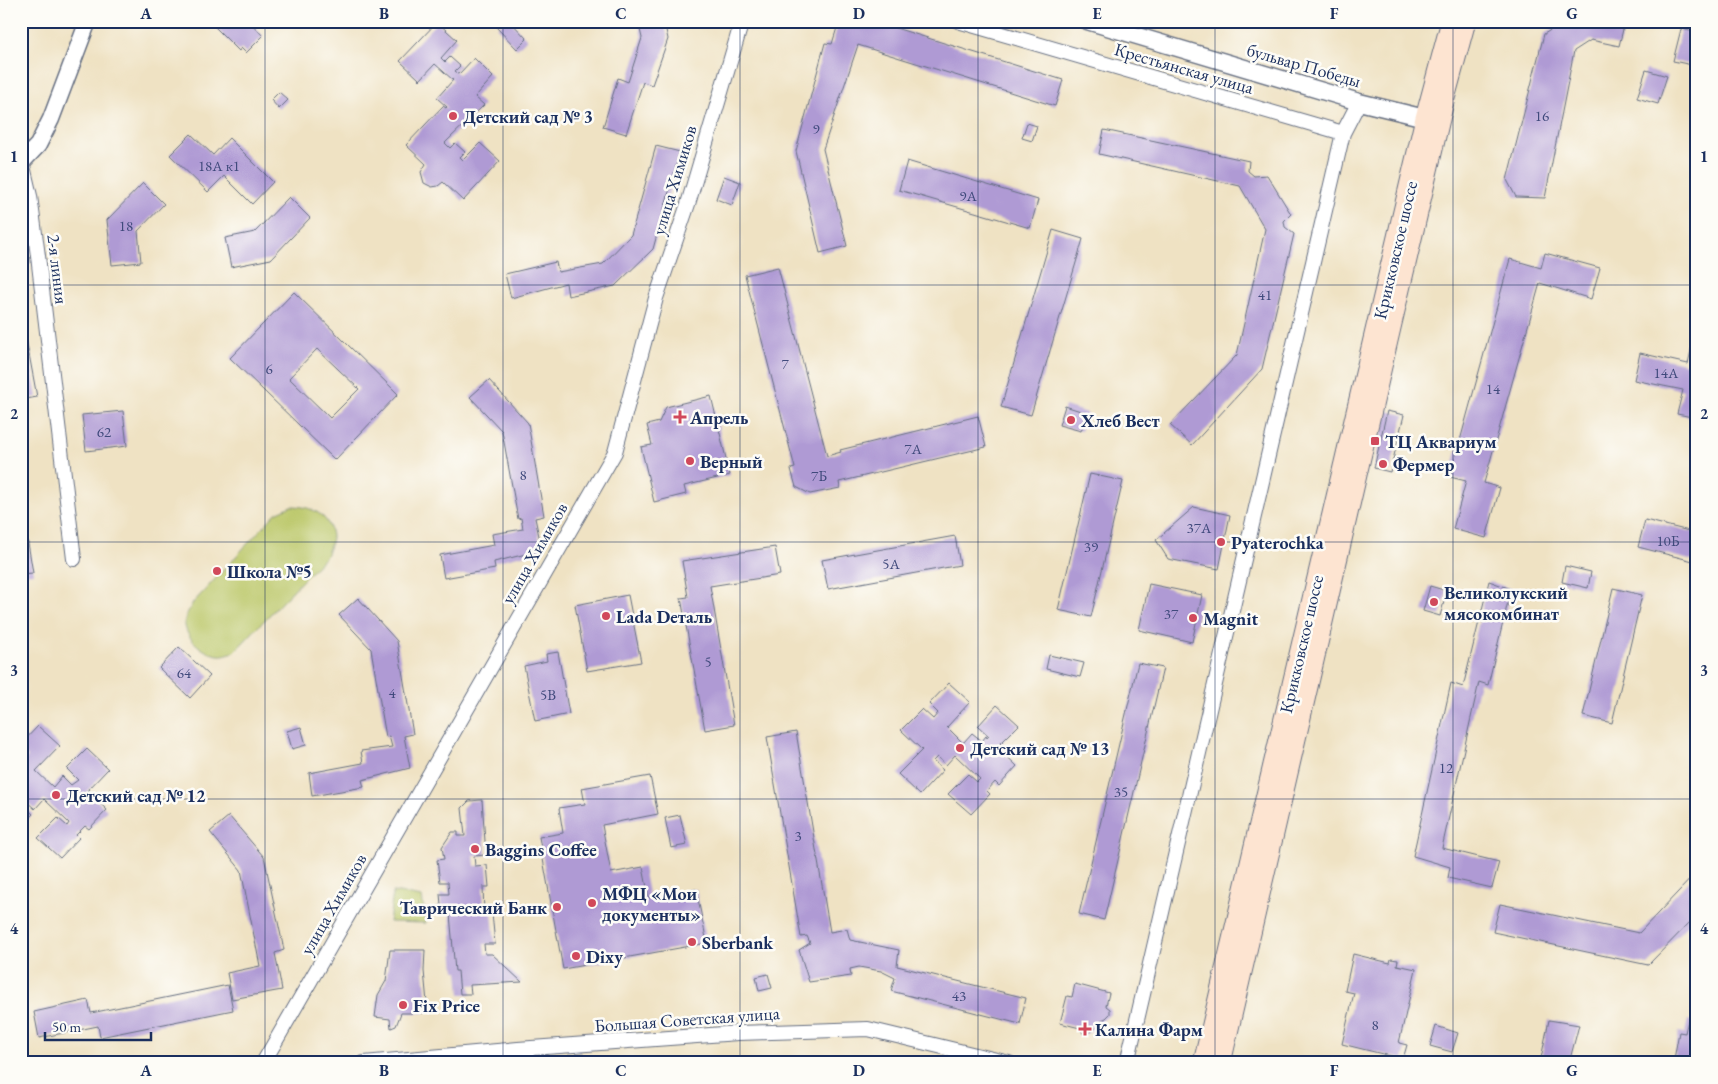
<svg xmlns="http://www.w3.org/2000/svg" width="1718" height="1084" font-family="'EB Garamond',serif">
<rect width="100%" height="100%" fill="#fdfcf7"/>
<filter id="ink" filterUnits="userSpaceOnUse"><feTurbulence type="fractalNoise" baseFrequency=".02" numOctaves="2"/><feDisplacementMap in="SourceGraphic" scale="10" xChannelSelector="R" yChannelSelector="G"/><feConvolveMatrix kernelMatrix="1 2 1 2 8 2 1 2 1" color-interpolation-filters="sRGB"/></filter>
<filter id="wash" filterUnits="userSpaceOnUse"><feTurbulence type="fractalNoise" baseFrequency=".0096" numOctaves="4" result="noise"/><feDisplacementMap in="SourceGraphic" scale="20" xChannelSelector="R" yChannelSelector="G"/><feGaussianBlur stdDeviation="1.12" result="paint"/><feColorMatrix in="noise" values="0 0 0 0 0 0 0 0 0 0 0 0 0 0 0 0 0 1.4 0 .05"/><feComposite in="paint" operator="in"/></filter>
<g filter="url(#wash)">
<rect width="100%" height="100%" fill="#efe2c3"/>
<path fill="#bcc86a" stroke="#6c7c64" d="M291 506C311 506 329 514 332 536 332 542 328 550 326 556L234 652C230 653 223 656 219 655 203 654 182 636 185 619 186 614 190 609 192 604L276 513Z
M393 892 422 897 426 923 389 922Z"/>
<g id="blocks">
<path fill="#af9ad4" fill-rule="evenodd" d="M215 21H251L250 22 263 36 246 53 241 48 239 51 214 26 217 24Z
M504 21H510L527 39 517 49 497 28Z
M638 21H664L668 39 652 85 643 82 626 134 603 127 618 78 628 82 642 38Z
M839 21H873L1063 80 1055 106 858 45 823 149 847 246 820 253 796 151 825 43 832 44Z
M1565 21H1625L1619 46 1591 40 1574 51 1545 198 1516 197 1507 180 1544 34Z
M437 22 457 40 441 58 445 62 450 57 460 66 455 71 459 74 474 58 493 77 475 97 484 105 445 143 450 148 455 143 465 152 460 157 463 160 480 143 500 161 463 201 443 182 438 186 432 187 424 183 421 172 426 164 406 145 443 106 446 108 447 107 437 98 453 80 435 64 420 80 400 61Z
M1681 29 1695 32 1693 39 1697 40V66L1673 61Z
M1646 70 1667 76 1658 104 1637 98Z
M279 92 288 100 279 109 271 100Z
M1027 123 1037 126 1032 141 1022 138Z
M1104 130 1249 161 1248 171 1254 176 1267 175 1291 214 1284 221 1285 227 1294 234 1262 369 1192 445 1170 425 1237 355 1265 229 1240 186 1099 154Z
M191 134 213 155 229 138 273 182 252 204 224 176 208 192 170 155Z
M656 146 680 152 653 249 615 286 568 296 566 283 511 298 505 274 556 262 558 272 603 264 631 235Z
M907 161 1038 200 1030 228 899 190Z
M724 176 740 182 732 205 716 199Z
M143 183 164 204 138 231 141 262 112 265 107 220Z
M289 197 310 218 271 259 231 267 225 238 255 232Z
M1053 230 1083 239 1031 415 1001 407Z
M1545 253 1600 268 1591 299 1540 283 1484 483 1500 488 1486 538 1453 529 1466 481 1450 477 1510 259 1541 268Z
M778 267 827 456 841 452 840 450 978 416 986 447 839 482 840 488 810 494 796 487 791 469 795 468 745 275Z
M294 292 398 394 335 460 230 358ZM317 349 359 389 330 418 289 378Z
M21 311 37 397 21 400Z
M1696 327H1697V418L1677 414 1683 390 1634 380 1640 353 1688 364Z
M489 380 528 423 544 516 535 518 542 550 494 562 495 569 444 578 440 555 494 545 492 534 523 529 521 518 518 519 502 431 470 397Z
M711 396 730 475 684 486 686 494 654 502 641 447 652 445 647 425 659 422 666 407Z
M1065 406 1087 413 1081 431 1059 425Z
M123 411 127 446 86 451 82 415Z
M1387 411 1404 415 1390 472 1374 468Z
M1090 474 1123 481 1091 617 1058 610Z
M21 501 33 573 21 574Z
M1194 507 1230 515 1219 569 1168 559 1156 540Z
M1645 520 1697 533V562L1638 547Z
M955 536 960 565 828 589 822 560Z
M775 547 780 575 710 586 734 725 705 730 681 598 688 597 682 561Z
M1565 566 1591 572 1588 588 1562 582Z
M1489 581 1511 589 1488 685 1479 682 1442 848 1499 862 1492 888 1448 878 1450 867 1413 856 1451 683 1463 687Z
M1149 584 1202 595 1192 642 1139 630Z
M1430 586 1447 591 1440 616 1423 611Z
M1613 588 1642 595 1612 723 1583 716Z
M628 595 641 662 587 671 575 605Z
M358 598 397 641 413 734 404 736 410 768 362 780 364 787 312 796 309 773 363 763 361 751 392 747 389 736 386 737 371 649 339 615Z
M179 647 210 676 190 698 159 668Z
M558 652 569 714 535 721 524 666 547 661 546 654Z
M1049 655 1084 663 1080 677 1046 669Z
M1138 663 1163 668 1104 920 1079 914Z
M949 683 970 702 947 727 963 743 972 733 982 741 986 736 987 738 989 736 978 726 997 705 1019 725 997 747 1017 766 999 786 995 782 987 791 990 794 971 814 948 794 968 774 977 782 980 779 955 755 946 765 937 757 933 761 943 770 920 795 898 774 922 750 901 730 922 709 933 719 938 713 929 704Z
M38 726 60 746 36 771 53 787 62 776 71 785 78 780 67 769 87 749 108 769 87 791 107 810 89 829 85 826 76 835 79 838 60 858 38 838 58 818 67 826 69 823 44 799 35 809 26 801 23 805 33 814 21 827V762L22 763 28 757 21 751V744Z
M301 727 306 745 292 749 287 731Z
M796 732 830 932 847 929 850 940 899 950 897 966 1026 998 1020 1024 891 991 895 978 881 971 859 967 850 969 851 976 809 982 799 950 810 943 807 936 801 937 767 737Z
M650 776 658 814 602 825 611 873 643 867 649 898 696 889 707 943 563 969 539 837 563 833 559 808 585 804 582 788Z
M482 800 486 855 474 856 475 866 487 865 489 887H483L484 913H492L495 944H484L485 954H492L522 982 470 985 471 994H460L458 971H455L450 914 442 915 440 894H449L448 882H440L437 860 444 859 442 847 452 832H458V836H465L462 808 469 801Z
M680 815 687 845 671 848 665 818Z
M229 816 264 857 284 950 275 953 282 990 232 999 227 973 260 966 241 870 210 832Z
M1697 872V915L1648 965 1493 932 1500 904 1639 933Z
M390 950H425L424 971 427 1003 424 1013H401L396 1026 391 1028 390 1019 375 1017 378 995 386 981Z
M1353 954 1390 963 1391 959 1398 960 1397 965 1416 969 1399 1043 1407 1045 1403 1059 1342 1044 1354 993 1345 991Z
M768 974 772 988 759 991 756 977Z
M1075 984 1109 993 1106 1006 1110 1009V1014L1106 1018 1102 1020 1101 1025 1084 1035 1080 1028 1060 1023 1067 996 1072 997Z
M228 985 233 1010 100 1037 98 1026 39 1038 34 1012 88 1000 91 1013Z
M1549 1020 1579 1025 1569 1063H1540Z
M1688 1020 1697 1022V1063H1679L1680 1060 1674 1059 1679 1032 1685 1033Z
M1436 1026 1458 1033 1452 1052 1430 1046Z"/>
</g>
</g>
<g filter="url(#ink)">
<use href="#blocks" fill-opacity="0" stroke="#656e81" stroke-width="1"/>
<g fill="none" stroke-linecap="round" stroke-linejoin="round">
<g stroke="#656e81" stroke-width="16">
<path id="minor" d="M958 21 1343 133
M22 162 30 196 38 256 74 559
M263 1063 615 452 656 298 688 204 742 21
M364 1063 518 1049 738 1033 868 1029 1009 1063
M1127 1063 1343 133 1359 102"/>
</g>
<g stroke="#656e81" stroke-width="19">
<path id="tertiary" d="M1087 21 1359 102 1425 118
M21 163 38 145 51 119 88 21"/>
</g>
<g stroke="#656e81" stroke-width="21">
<path id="secondary" d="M1203 1063 1425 118 1451 21
M1221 1063 1390 332 1444 102 1466 21"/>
</g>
<use href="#minor" stroke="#fff" stroke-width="14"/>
<use href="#tertiary" stroke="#fff" stroke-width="16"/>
<use href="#secondary" stroke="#fde4d1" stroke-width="19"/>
</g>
</g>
<path fill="none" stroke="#1b2f5e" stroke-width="1" stroke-opacity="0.55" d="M265 21V1063M503 21V1063M740 21V1063M978 21V1063M1215 21V1063M1453 21V1063M21 285H1697M21 542H1697M21 799H1697"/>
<g fill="#d1495b" stroke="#fdfcf7" stroke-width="2">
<circle cx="453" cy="116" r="5"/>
<path d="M677.5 409.5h5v5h5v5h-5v5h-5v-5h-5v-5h5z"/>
<circle cx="1071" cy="420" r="5"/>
<rect x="1370" y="436" width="10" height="10" rx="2.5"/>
<circle cx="690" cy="461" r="5"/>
<circle cx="1383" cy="464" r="5"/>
<circle cx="1221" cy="542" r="5"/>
<circle cx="217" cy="571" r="5"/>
<circle cx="1434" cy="602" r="5"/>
<circle cx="606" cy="616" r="5"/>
<circle cx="1193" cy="618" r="5"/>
<circle cx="960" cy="748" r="5"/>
<circle cx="56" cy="795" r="5"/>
<circle cx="475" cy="849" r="5"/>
<circle cx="592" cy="903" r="5"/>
<circle cx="557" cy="907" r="5"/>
<circle cx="692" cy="942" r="5"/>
<circle cx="576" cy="956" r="5"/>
<circle cx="403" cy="1005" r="5"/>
<path d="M1082.5 1021.5h5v5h5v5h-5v5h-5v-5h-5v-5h5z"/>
</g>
<g text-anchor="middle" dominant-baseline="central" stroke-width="5" stroke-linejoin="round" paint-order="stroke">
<g font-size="15" fill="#404a7c">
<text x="1542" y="115">16</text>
<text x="816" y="128">9</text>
<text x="219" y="165">18А к1</text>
<text x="968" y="195">9А</text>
<text x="126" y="225">18</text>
<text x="1265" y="294">41</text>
<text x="785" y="363">7</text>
<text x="269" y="368">6</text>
<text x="1666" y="372">14А</text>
<text x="1493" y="388">14</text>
<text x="104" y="431">62</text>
<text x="913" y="448">7А</text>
<text x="523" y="474">8</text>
<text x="819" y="475">7Б</text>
<text x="1199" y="527">37А</text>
<text x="1668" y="540">10Б</text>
<text x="1091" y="546">39</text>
<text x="891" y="563">5А</text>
<text x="1171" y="613">37</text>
<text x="708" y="661">5</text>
<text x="184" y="672">64</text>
<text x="392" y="692">4</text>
<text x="548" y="694">5В</text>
<text x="1446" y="767">12</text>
<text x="1121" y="791">35</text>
<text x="798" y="835">3</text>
<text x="959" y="995">43</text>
<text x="1375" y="1024">8</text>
</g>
<g font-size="18" fill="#1b2f5e" stroke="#fdfcf7">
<text transform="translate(1304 65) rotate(16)">бульвар Победы</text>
<text transform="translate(1184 68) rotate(16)">Крестьянская улица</text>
<text transform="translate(674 180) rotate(-73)">улица Химиков</text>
<text transform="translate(1395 250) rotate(-77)">Крикковское шоссе</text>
<text transform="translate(58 269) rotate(83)">2-я линия</text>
<text transform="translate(534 553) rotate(-60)">улица Химиков</text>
<text transform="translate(1301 644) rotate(-77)">Крикковское шоссе</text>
<text transform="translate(333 904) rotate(-60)">улица Химиков</text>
<text transform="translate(687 1019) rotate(-4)">Большая Советская улица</text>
</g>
<g font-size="18" font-weight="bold" fill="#1b2f5e" stroke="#fdfcf7" text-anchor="start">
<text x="463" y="116">Детский сад № 3</text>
<text x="690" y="417">Апрель</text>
<text x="1081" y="420">Хлеб Вест</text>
<text x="1385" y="441">ТЦ Аквариум</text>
<text x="700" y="461">Верный</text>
<text x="1393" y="464">Фермер</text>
<text x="1231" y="542">Pyaterochka</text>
<text x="227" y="571">Школа №5</text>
<text x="1444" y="592">Великолукский<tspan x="1444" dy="21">мясокомбинат</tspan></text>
<text x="616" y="616">Lada Dеталь</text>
<text x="1203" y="618">Magnit</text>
<text x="970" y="748">Детский сад № 13</text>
<text x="66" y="795">Детский сад № 12</text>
<text x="485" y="849">Baggins Coffee</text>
<text x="602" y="893">МФЦ «Мои<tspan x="602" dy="21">документы»</tspan></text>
<text x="547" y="907" text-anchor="end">Таврический Банк</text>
<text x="702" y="942">Sberbank</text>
<text x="586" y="956">Dixy</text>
<text x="413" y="1005">Fix Price</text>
<text x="1095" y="1029">Калина Фарм</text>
</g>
</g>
<rect width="1718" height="1084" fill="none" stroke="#fdfcf7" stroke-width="55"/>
<path d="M45 1032v8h106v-8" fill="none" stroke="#1b2f5e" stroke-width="2.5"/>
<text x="52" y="1032" font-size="15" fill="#1b2f5e" stroke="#fdfcf7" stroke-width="4" paint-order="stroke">50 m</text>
<rect x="28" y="28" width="1662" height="1028" fill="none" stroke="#1b2f5e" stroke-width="2"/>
<g font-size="16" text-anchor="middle" font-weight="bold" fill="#1b2f5e">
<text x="146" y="19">A</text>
<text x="384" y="19">B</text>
<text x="621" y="19">C</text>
<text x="859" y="19">D</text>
<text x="1097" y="19">E</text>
<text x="1334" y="19">F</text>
<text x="1572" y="19">G</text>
<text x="14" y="162">1</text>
<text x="1704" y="162">1</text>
<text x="14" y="419">2</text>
<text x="1704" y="419">2</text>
<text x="14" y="676">3</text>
<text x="1704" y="676">3</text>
<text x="14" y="934">4</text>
<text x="1704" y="934">4</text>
<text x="146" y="1076">A</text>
<text x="384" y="1076">B</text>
<text x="621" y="1076">C</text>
<text x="859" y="1076">D</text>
<text x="1097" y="1076">E</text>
<text x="1334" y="1076">F</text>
<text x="1572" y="1076">G</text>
</g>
</svg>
